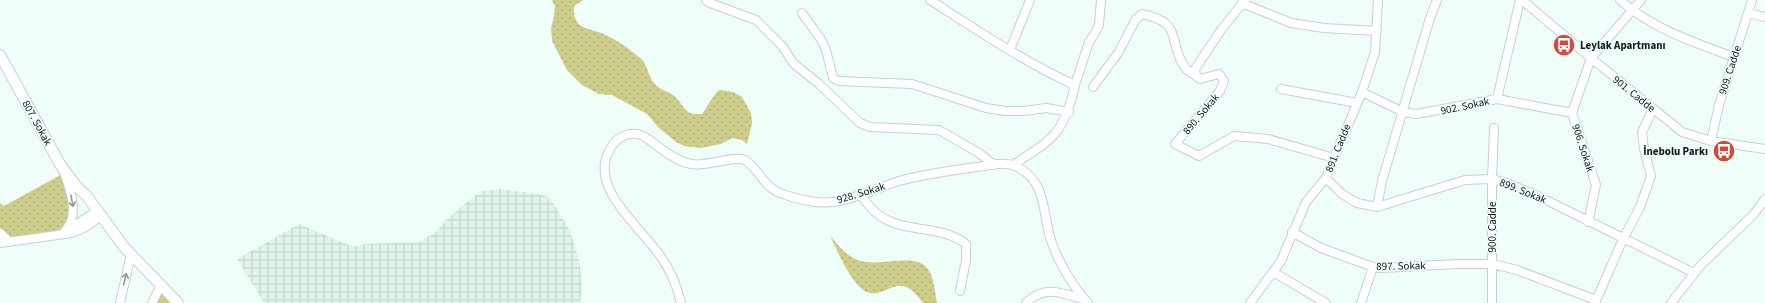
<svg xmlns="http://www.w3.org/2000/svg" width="1765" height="303" font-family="'Source Sans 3',sans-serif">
<defs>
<pattern id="industrial-grid" width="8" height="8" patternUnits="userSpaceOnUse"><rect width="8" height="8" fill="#def5e8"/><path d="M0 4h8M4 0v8" fill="none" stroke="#bed1c6"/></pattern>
<pattern id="grass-dots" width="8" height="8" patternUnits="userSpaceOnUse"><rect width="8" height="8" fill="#cdcd8c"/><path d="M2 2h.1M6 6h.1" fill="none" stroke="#afaf78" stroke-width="1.8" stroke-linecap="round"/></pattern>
</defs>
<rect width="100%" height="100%" fill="#effef6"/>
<path fill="url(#industrial-grid)" d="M500 189 538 194 546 196 554 204 568 228 575 245 580 266 582 288 580 303H264L237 259 299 224 354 247 366 244 419 242 436 232 447 219 473 197 482 191Z"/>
<path fill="url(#grass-dots)" d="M552 0H583L574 6C572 31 590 27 606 35 616 40 627 47 635 54 638 56 642 59 644 62 648 69 649 78 655 84 660 90 667 91 673 95 685 104 682 116 702 114 708 106 711 98 719 90L733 92 742 97 751 113 752 123 747 144 742 140 732 138 721 144 701 148 684 146 676 142 658 127 647 114 612 95 599 94 582 85 567 70 552 41 551 28 554 17 555 6Z
M64 173 73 213 62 234 9 241 0 233V203L4 206Z
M830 236C838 245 846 256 858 260 878 268 914 252 927 268 934 276 935 292 937 303H923C898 267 888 300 867 292 852 286 837 250 830 236Z"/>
<path fill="#cdcd8c" d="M161 285 178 303H152Z"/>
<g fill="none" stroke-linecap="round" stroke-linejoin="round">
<g stroke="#c4d3ca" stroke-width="10">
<path id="minor" d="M706 0 710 3 756 20 783 47 793 63 819 84 860 123 870 127 939 130 979 153 994 165
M930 0C977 30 1024 62 1075 85 1064 134 1053 139 1013 165
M1245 0 1221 30 1195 69 1196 76 1200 79 1219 74 1224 81 1220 91 1175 144 1199 156 1234 136 1268 139 1334 158
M1522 0 1591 58 1682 132 1711 141 1765 149
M1620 0C1651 28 1695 43 1734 57
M1242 3 1291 23 1324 28 1377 31
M802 13 822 41 826 50 833 78 839 81 912 84 986 108 1005 111H1024L1046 108 1069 112
M1748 13 1765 17
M1010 50 1030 0
M1075 85 1089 42 1095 33 1099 25 1101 0
M1093 87 1118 53 1136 19 1142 14C1184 23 1167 39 1184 66 1186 70 1192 73 1196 76
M1281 89 1357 103
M1362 92 1403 112 1416 114 1497 99 1572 113
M1497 99 1520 0
M1711 141 1719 105 1752 0
M1326 178 1342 194 1357 203 1377 207 1465 180 1492 179 1507 183 1538 196 1694 273
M860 194C866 202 871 210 879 215 904 234 941 224 966 244V260L960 291
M1377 207 1382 181 1430 18 1437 0
M1588 222 1596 185 1572 113 1591 58 1641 0
M68 230 98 210
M1292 232 1321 248 1373 267 1381 268 1457 264H1493L1517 270 1596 300
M0 233 9 241
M62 234C81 218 71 192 64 172
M0 243 72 233 86 227 102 215
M1273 272 1326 303
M120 303 131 254
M152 303 161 285
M681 303C677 286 671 271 661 257 642 228 589 189 609 151 614 140 625 132 637 134 646 135 652 143 660 148 669 155 679 162 691 164 707 167 734 155 745 160 755 166 760 178 769 186 779 195 795 198 809 201 840 208 870 190 899 181 924 174 950 171 976 167 988 166 1003 161 1015 166 1049 181 1041 214 1052 243 1058 261 1075 290 1088 303
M1026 303C1045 284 1062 293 1085 300
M1250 303 1281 261 1306 202 1326 178 1334 158 1362 92 1375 52 1378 0
M1361 303 1373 267
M1492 303V179L1494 128
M1595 303 1623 239 1640 207 1651 176 1644 149 1642 132 1653 109
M1671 303 1701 265 1754 214 1765 199"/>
</g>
<g stroke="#c4d3ca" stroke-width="12">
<path id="major" d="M0 55 61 166 78 188 86 195 124 247 178 303"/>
</g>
<use href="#minor" stroke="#fff" stroke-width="8"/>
<use href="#major" stroke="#fff" stroke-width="10"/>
</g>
<defs><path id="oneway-shaft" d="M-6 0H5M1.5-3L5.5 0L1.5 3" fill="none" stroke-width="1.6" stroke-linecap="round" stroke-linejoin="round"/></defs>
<g stroke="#959896">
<use href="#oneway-shaft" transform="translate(72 201) rotate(80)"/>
<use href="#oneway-shaft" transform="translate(125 279) rotate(-77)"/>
</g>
<defs>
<g id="bus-disc" transform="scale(1.15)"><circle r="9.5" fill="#d6483c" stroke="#effef6"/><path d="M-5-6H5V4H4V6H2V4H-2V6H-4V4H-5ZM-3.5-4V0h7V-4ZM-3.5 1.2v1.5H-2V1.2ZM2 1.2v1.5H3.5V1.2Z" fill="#fff"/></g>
</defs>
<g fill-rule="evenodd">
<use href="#bus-disc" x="1564" y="45"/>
<use href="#bus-disc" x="1724" y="151"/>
</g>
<g text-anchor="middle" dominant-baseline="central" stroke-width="3.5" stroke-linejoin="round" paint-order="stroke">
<g font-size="11" font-weight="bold" fill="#131916" stroke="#effef6" text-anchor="start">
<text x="1580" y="45">Leylak Apartmanı</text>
<text x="1708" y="151" text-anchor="end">İnebolu Parkı</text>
</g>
<g font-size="11" fill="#131916" stroke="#effef6">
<text transform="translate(1730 70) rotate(-72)">909. Cadde</text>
<text transform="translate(1634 94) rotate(39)">901. Cadde</text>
<text transform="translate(1465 106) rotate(-12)">902. Sokak</text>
<text transform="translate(1201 114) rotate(-50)">890. Sokak</text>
<text transform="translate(37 123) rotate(61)">807. Sokak</text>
<text transform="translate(1338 148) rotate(-68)">891. Cadde</text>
<text transform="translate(1583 148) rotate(72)">906. Sokak</text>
<text transform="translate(1523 191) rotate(22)">899. Sokak</text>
<text transform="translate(861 193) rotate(-17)">928. Sokak</text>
<text transform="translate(1492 227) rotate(-90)">900. Cadde</text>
<text transform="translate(1401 266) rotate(-1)">897. Sokak</text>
</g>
</g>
</svg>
